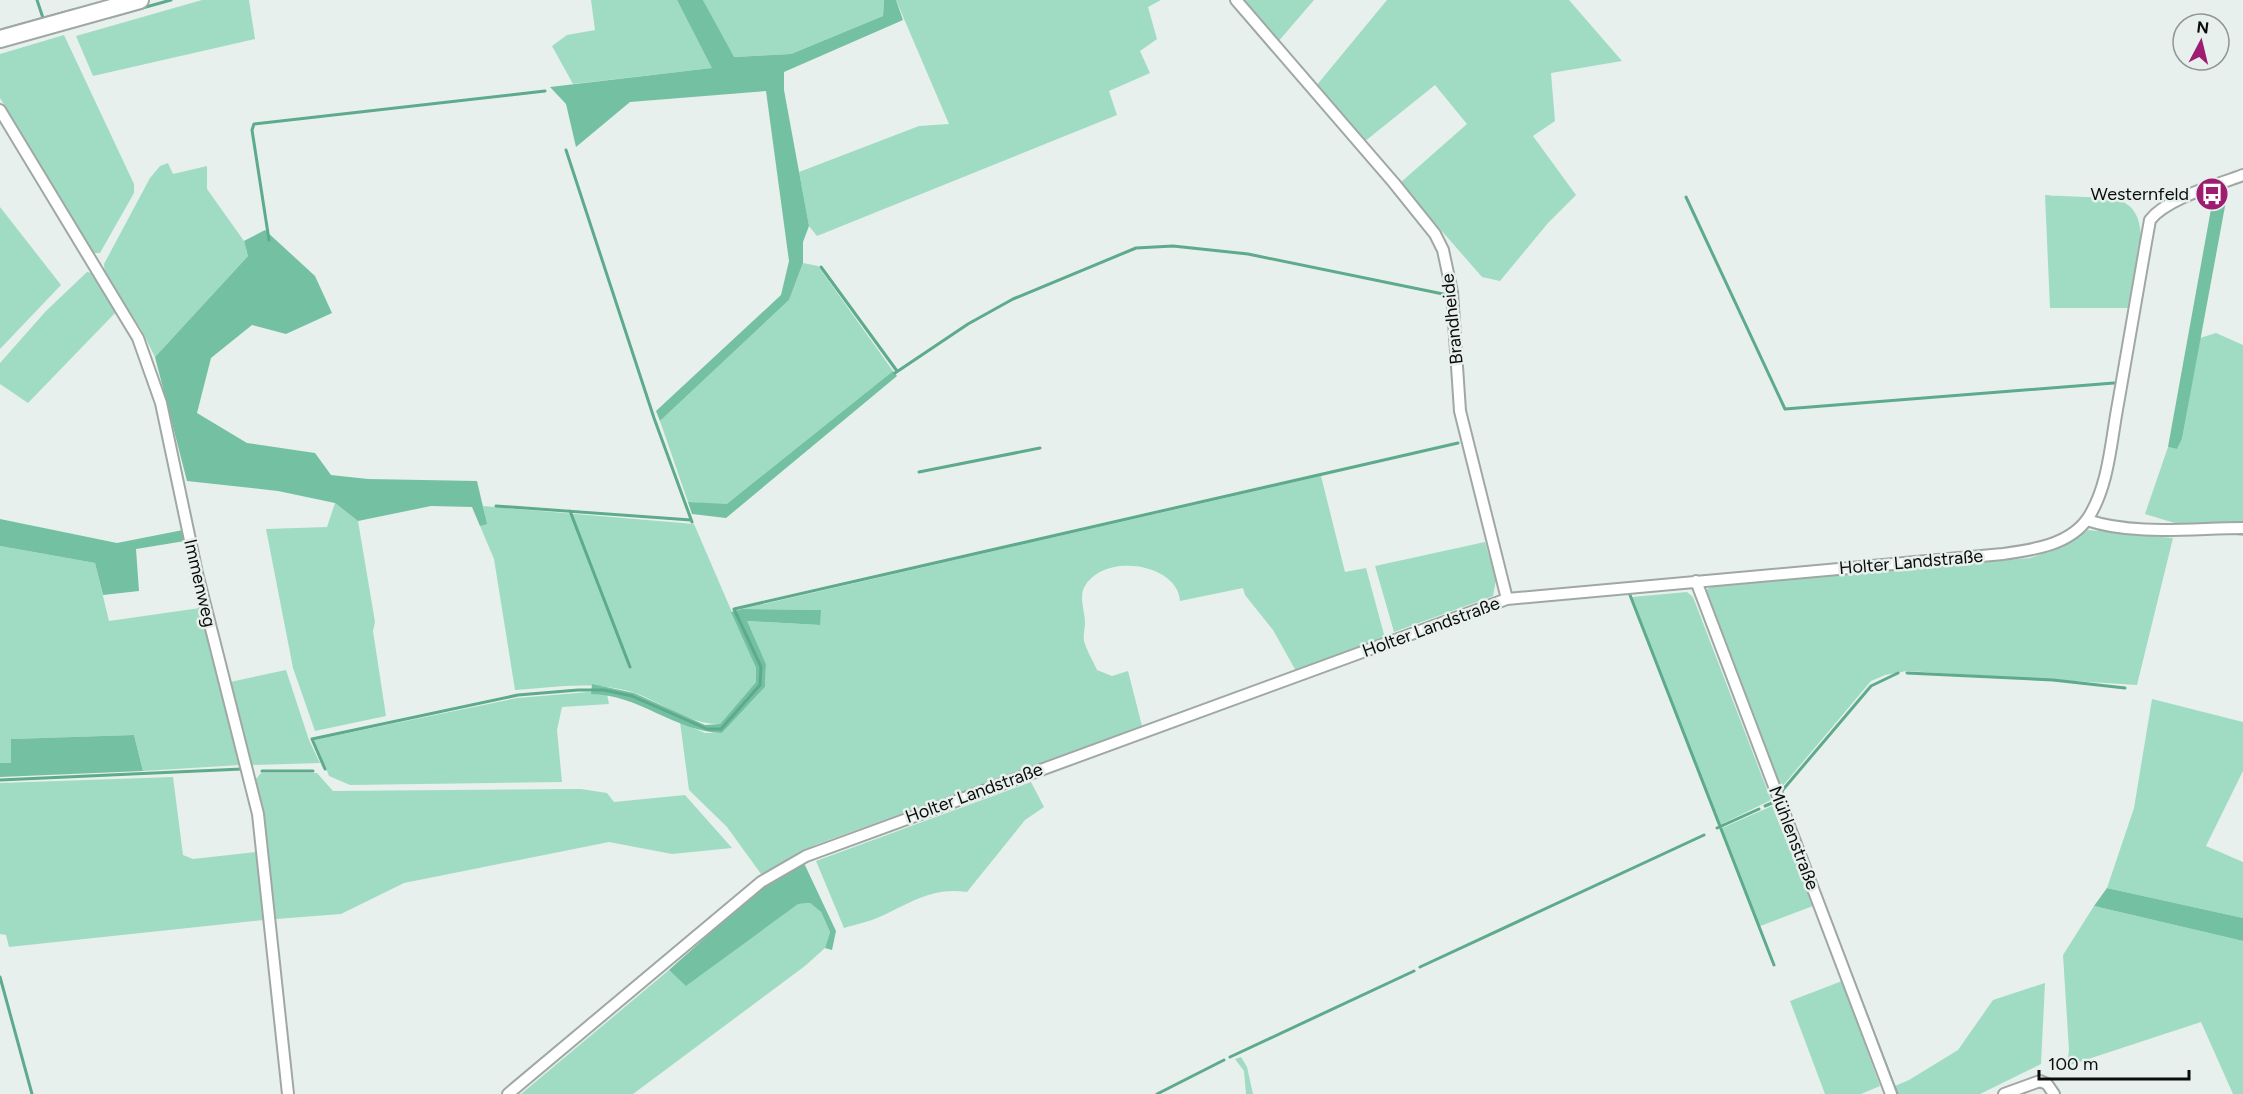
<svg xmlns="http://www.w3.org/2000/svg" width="2243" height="1094" font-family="Figtree,sans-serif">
<rect width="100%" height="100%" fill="#e7f0ec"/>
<path fill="#a0dcc3" d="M202 0H249L255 39 93 76 76 36Z
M591 0H677L713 68 573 84 552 46 567 35 595 30Z
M703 0H884L883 16 791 54 733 57Z
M896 0H1161L1148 7 1157 39 1140 51 1150 73 1109 91 1117 115 817 236 809 226 799 172 919 126 949 124Z
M1240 0H1314L1277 43Z
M1387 0H1569L1622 61 1551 73 1555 121 1533 136 1576 195 1548 223 1500 281 1482 277 1400 183 1467 124 1435 85 1364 142 1316 86Z
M64 35 134 184V193L100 253H93L0 98V54Z
M168 163 173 174 207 166V189L244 241 248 256 155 357 141 329 105 275 104 264 150 178 160 166Z
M2045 195C2062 197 2111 196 2123 202 2156 217 2134 280 2129 308H2050Z
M0 207 61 285 0 349Z
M803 263 818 266 893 371 727 505 688 502 660 421 789 300Z
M87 272 93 273 117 311 28 403 0 384V363L46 311Z
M2216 333 2243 345V524L2181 525 2145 514 2168 447 2177 449 2182 439 2200 338Z
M1321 476 1345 572 1366 568 1385 638 1296 671 1273 630 1245 595 1243 588 1180 601C1178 562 1099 551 1083 590 1080 599 1085 613 1085 623 1085 628 1083 635 1084 641 1087 651 1093 661 1097 670L1112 676 1128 671 1142 726 815 845 761 874 727 827 689 790 680 722 705 733H722L765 687 766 664 746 621 820 625V610L742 609Z
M335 503 358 521 375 622 373 631 386 716 315 731 293 668 266 529 327 527Z
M483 506 694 524 756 668V682L720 724C690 725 663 703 635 693 596 680 555 687 515 690L494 559 480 526 486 523Z
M2088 530 2173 538 2137 685 1907 671 1885 675 1871 681 1781 788 1706 595 1707 589 1713 586 2030 558 2064 546Z
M1485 542 1496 580 1493 596 1394 632 1375 566Z
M0 546 95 563 109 621 200 608 240 765 143 771 134 735 11 739V764L0 763Z
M1687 592 1693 597 1771 800 1720 825 1632 597Z
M286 670 309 740 320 763 251 765 230 682Z
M589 692 607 694 609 704 562 707 557 730 562 782 350 785 329 776 314 740 517 698Z
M2152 699 2243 722V771L2206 846 2243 862V918L2107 888 2134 808Z
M261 773H317L333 791 581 789 607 793 614 802 685 795 732 848 672 854 609 842 404 883 341 914 276 919 263 814 255 780Z
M173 777 183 855 193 859 257 852 264 920 9 947 6 935 0 934V783Z
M1031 782 1044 807 1025 820 967 892C934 887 913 901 884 915 872 921 857 924 844 928L816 861Z
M1772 806 1813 906 1758 927 1722 828Z
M810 903 821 912 830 932 825 948 805 966 633 1094H521L669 970 687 985 797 904Z
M2094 906 2243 941V1094H2233L2201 1022 2067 1066 2069 1050 2063 955Z
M1842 981 1880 1086 1861 1094H1825L1790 1001Z
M2045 983 2041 1064 1980 1094H1898L1895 1086 1909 1080 1958 1050 1993 1000Z
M1241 1057 1247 1067 1253 1094H1246L1244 1071 1235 1059Z"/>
<path fill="#74c0a2" d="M677 0H703L734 57 791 54 883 16 884 0H896L903 20 784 72V90L809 226 803 242V263L789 300 660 421 656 411 781 295 789 261 766 91 630 102 576 147 566 104 550 87 712 68Z
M2228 190 2182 439 2177 449 2168 447 2213 198Z
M265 230 315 276 332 313 286 334 252 325 211 358 197 413 247 443 315 453 331 475 368 479 477 481 487 524 480 526 472 507 431 506 358 521 335 503 278 491 187 481 155 357 248 256 244 241Z
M893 371 897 376 726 518 692 514 688 502 727 504Z
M0 519 117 543 183 530 185 541 136 549 139 591 103 595 95 563 0 546Z
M742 609 821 610 820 625 747 621 766 664 765 687 722 733C676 732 638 694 591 694L592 684 634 693 705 725 720 724 756 682V668L731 612Z
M134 735 143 771 0 777V763H11V739Z
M803 861 836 931 832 950 825 948 830 932 821 912 810 903 798 904 686 986 669 970 764 885Z
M2107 888 2243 918V941L2094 906Z"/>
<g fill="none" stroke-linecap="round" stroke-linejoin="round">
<path stroke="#5daa8c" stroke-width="3" d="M37 0 43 18
M110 17 171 0
M5 29 73 10
M566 150 654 418 692 522
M1686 197 1785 409 2114 383
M269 240 252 130 254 124 545 91
M821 267 897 371
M895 373 968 324 1013 299 1136 248 1173 246 1248 254 1448 295
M919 472 1040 448
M496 506 691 520
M570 511 630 667
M2227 533 2243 534
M1630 595 1774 965
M1907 673 2053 680 2125 688
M325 769 312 739 518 695 578 690H604L632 696 707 729H721L760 685 761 667 734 609 1458 443
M262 771H313
M0 780 242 769
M1781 792 1871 686 1898 673
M1765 806 1772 803
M1717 828 1759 809
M1819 891 1897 1094
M1420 967 1704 835
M0 977 32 1094
M1230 1057 1414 971
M1157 1094 1224 1060"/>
<g stroke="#a0a8a5" stroke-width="14">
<path id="street" d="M1236 0 1394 183 1435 234 1443 250 1452 292 1460 411 1507 599
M0 110 138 338 161 403 197 573 258 814 288 1094
M2087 520C2134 536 2194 528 2243 528
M1696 581 1891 1094
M508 1094 761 882 806 856 1507 599 2003 554C2032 550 2070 545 2088 518 2109 486 2111 440 2118 404 2129 342 2139 281 2150 220 2167 198 2217 185 2243 175
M2004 1094 2040 1081 2047 1084 2054 1094"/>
</g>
<g stroke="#a0a8a5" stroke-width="20">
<path id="secondary" d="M0 39 140 0"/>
</g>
<use href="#street" stroke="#fff" stroke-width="10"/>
<use href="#secondary" stroke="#fff" stroke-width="16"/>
</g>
<defs>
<g id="bus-disc" transform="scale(1.725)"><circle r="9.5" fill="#9e1d70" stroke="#e7f0ec"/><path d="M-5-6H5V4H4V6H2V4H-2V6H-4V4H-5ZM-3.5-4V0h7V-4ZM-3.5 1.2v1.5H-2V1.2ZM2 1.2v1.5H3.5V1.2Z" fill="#fff"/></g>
</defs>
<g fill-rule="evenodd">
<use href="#bus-disc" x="2212" y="194"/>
</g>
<g text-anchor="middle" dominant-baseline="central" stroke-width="5" stroke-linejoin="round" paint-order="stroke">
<g font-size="18" fill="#0b0d0c" stroke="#e7f0ec" text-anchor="end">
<text x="2189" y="194">Westernfeld</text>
</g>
<g font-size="18" fill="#0b0d0c" stroke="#e7f0ec">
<text transform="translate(1452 319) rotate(-96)">Brandheide</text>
<text transform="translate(1911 562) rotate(-5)">Holter Landstraße</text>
<text transform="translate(200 583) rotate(77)">Immenweg</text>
<text transform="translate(1431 627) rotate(-20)">Holter Landstraße</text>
<text transform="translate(974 793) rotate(-20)">Holter Landstraße</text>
<text transform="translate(1794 838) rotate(69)">Mühlenstraße</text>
</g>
</g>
<g transform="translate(2201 42) rotate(7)"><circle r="28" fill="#e7f0ec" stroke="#8f9592" stroke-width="1.5"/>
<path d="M0-4.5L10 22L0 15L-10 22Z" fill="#9e1d70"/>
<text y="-9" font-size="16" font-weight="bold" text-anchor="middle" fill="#0b0d0c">N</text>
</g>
<path d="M2039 1070v9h150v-9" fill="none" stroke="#0b0d0c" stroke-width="3"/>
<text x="2048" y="1070" font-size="18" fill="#0b0d0c" stroke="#e7f0ec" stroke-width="4.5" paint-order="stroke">100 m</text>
</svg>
